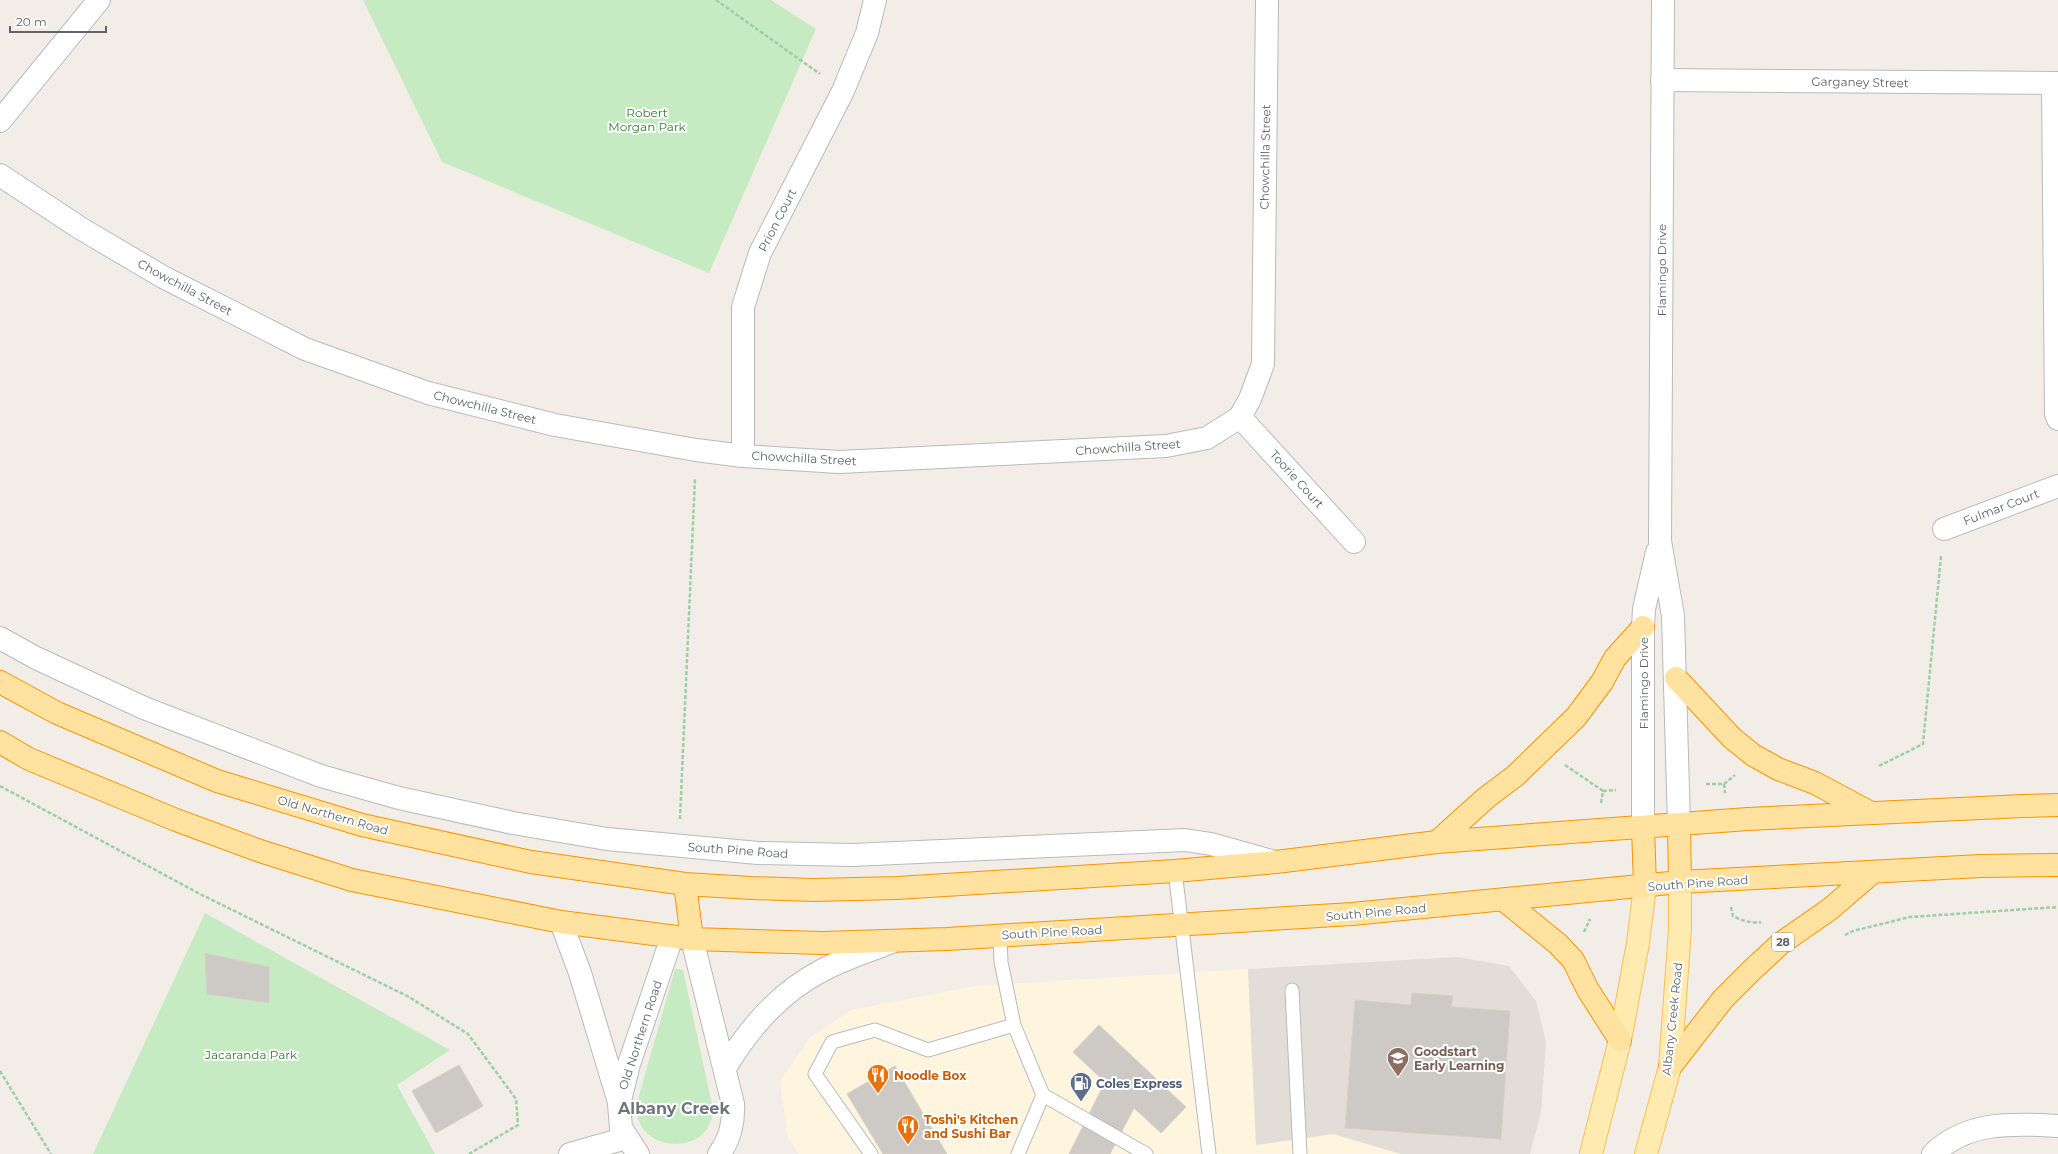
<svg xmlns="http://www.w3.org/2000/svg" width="2058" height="1154" font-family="Montserrat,sans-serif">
<rect width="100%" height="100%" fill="#f2eee7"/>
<path fill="#fff5df" d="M1248 969 1256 1145 1333 1134 1401 1154H799L787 1135 780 1081 810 1038 851 1010 976 986Z"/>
<path fill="#e2ddd6" d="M1458 957 1509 966 1536 1001 1546 1042 1541 1113 1530 1154H1401L1333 1134 1256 1145 1248 969Z"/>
<path fill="#c6ebc2" d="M363 0H771L816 29 709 273 442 162Z
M205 913 450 1050 397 1085 435 1154H93Z
M675 969 683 970 713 1109C712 1154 647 1154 638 1118 636 1112 638 1105 638 1099Z"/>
<path fill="#cdc9c4" stroke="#d7d0c5" d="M205 953 269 967V1003L207 994Z
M1412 993 1453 996 1451 1007 1510 1011 1501 1139 1345 1128 1355 1000 1411 1005Z
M1099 1025 1186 1107 1161 1133 1134 1108 1110 1154H1069L1105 1082 1073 1052Z
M459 1065 483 1106 436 1133 412 1091Z
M895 1066 947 1154H883L847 1094Z"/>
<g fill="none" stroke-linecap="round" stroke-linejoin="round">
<g stroke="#b7babf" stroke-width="15">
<path id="service" d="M1175 871 1209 1154
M1000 935 1001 962 1014 1025 1043 1095 1146 1154
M1292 990 1300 1154
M871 1154 815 1074 832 1042 875 1030 928 1050 1014 1025
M1018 1154 1043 1095"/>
</g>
<g stroke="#b7babf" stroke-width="24">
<path id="minor" d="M1662 80 2058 83
M2053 84 2056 414 2058 419
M0 121 99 0
M0 175 80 228 163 277 305 349 428 393 555 425 696 450 743 456 839 462 1166 446 1207 438 1240 417 1250 399 1263 364 1267 0
M1240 417 1354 542
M743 456V307L760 253 843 91 867 33 875 0
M1944 529 2058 486
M0 638 36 658 144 708 321 776 399 798 513 823 607 839 758 853 852 855 1185 840 1211 844 1275 862
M570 1154 626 1138
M1933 1154C1967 1121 2014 1123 2058 1126"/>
</g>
<g stroke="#b7babf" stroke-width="24">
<path id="tertiary" d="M1663 0 1660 541 1673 616 1679 825
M1643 827V627L1644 609 1657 552
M561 922 580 973 619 1102
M692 939 733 1104C734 1121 730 1140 719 1154
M725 1068C749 1028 779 993 821 971 843 959 868 951 892 942
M638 1154 621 1128 619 1104 629 1064 672 937"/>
</g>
<g stroke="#fdbe55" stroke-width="24">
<path id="primary" d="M1591 1154 1620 1040 1638 943 1645 886
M1646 1154 1670 1067 1680 929V882"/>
</g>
<g stroke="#f99400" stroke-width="24">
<path id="trunk" d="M1676 678 1732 738 1753 755 1778 769 1815 783 1871 813
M0 682 57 713 217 781 362 825 531 862 685 884 751 888 814 890 897 888 1175 871 1276 862 1437 842 1748 819 2023 806 2058 805
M0 742 29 759 176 820 260 851 352 880 561 922 692 939 823 943 947 939 1352 914 1680 882 1981 866 2058 865
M1679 825 1680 882
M1643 827 1645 886
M1437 842 1487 797 1515 776 1576 717 1602 682 1615 658 1643 627
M685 884 692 939
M1505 901 1558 944 1573 960 1588 990 1620 1040
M1670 1067 1723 999 1752 970 1780 944 1830 909 1872 873"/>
</g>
<path stroke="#9ccfa6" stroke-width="2.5" stroke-dasharray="4 2" stroke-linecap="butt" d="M716 0 820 74
M1565 765 1603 791
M1879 766 1923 744 1941 556
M1706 784H1724L1725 793
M1724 784 1735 775
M0 786 200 894 409 997 468 1034 516 1099 518 1125 469 1154
M1601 803 1603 791 1616 790
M680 819 695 478
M1731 907 1733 916C1740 920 1752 924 1761 922
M1584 932 1590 919
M1845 935 1853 931 1910 917 2058 907
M0 1071 51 1154"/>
<use href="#service" stroke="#fff" stroke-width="13"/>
<use href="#minor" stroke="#fff" stroke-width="22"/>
<use href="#tertiary" stroke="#fff" stroke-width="22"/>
<use href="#primary" stroke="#ffebaf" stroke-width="22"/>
<use href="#trunk" stroke="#ffe2a0" stroke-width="22"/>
</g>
<defs>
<g id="school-pin" transform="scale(1.15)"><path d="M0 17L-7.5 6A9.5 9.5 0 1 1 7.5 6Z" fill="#8d6e63" stroke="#fff"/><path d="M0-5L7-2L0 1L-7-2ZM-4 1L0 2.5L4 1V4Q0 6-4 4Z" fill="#fff"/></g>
<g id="restaurant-pin" transform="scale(1.15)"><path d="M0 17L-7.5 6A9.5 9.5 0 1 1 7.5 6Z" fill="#e8710a" stroke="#fff"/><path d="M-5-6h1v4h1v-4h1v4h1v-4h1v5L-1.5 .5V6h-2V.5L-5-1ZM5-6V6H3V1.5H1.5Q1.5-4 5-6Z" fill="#fff"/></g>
<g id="fuel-pin" transform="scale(1.15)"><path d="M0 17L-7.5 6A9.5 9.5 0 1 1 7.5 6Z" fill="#5c6f8a" stroke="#fff"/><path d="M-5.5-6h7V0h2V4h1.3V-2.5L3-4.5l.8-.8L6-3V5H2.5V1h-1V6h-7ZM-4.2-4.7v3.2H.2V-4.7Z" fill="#fff"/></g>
</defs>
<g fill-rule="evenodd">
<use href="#school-pin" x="1398" y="1058"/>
<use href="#restaurant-pin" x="878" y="1075"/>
<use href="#fuel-pin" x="1081" y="1083"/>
<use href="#restaurant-pin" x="908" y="1126"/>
</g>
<g text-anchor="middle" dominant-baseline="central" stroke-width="4" stroke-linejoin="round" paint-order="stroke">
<rect fill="#fff" stroke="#8e9296" stroke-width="1" x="1772" y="933" width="22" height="18" rx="3"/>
<g font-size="11" font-weight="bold" fill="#5e6469">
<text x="1783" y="942">28</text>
</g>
<g font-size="12" fill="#5e6469" stroke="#fff">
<text transform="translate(1860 82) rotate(1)">Garganey Street</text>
<text transform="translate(1265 157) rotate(-89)">Chowchilla Street</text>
<text transform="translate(777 220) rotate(-63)">Prion Court</text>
<text transform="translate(1661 270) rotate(-90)">Flamingo Drive</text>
<text transform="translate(185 287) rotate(28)">Chowchilla Street</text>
<text transform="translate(485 407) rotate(14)">Chowchilla Street</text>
<text transform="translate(1128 447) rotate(-4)">Chowchilla Street</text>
<text transform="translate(804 458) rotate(3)">Chowchilla Street</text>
<text transform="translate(1297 479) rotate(48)">Toorie Court</text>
<text transform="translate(2001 507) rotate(-21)">Fulmar Court</text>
<text transform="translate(1643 683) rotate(-90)">Flamingo Drive</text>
<text transform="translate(333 815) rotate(16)">Old Northern Road</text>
<text transform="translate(738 850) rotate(4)">South Pine Road</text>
<text transform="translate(1698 883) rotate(-4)">South Pine Road</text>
<text transform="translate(1376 912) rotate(-5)">South Pine Road</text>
<text transform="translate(1052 932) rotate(-3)">South Pine Road</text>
<text transform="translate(1672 1019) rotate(-84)">Albany Creek Road</text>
<text transform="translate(640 1035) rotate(-72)">Old Northern Road</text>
</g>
<g font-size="12" fill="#30812c" stroke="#fff">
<text x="647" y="112">Robert<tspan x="647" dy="14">Morgan Park</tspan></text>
<text x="251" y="1054">Jacaranda Park</text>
</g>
<g font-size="12" font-weight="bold" fill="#785e54" stroke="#fff" text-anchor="start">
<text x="1414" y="1051">Goodstart<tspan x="1414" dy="14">Early Learning</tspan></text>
</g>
<g font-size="12" font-weight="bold" fill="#c56008" stroke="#fff" text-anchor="start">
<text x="894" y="1075">Noodle Box</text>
<text x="924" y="1119">Toshi's Kitchen<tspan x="924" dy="14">and Sushi Bar</tspan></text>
</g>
<g font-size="12" font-weight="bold" fill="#4e5e75" stroke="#fff" text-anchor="start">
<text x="1096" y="1083">Coles Express</text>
</g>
<g font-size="16" font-weight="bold" fill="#6f767b" stroke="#fff">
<text x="674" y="1108">Albany Creek</text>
</g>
</g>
<path d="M10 26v6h96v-6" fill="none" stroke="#5e6469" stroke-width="2"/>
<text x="16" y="26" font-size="12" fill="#5e6469" stroke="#ffffff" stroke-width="3" paint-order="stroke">20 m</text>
</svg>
